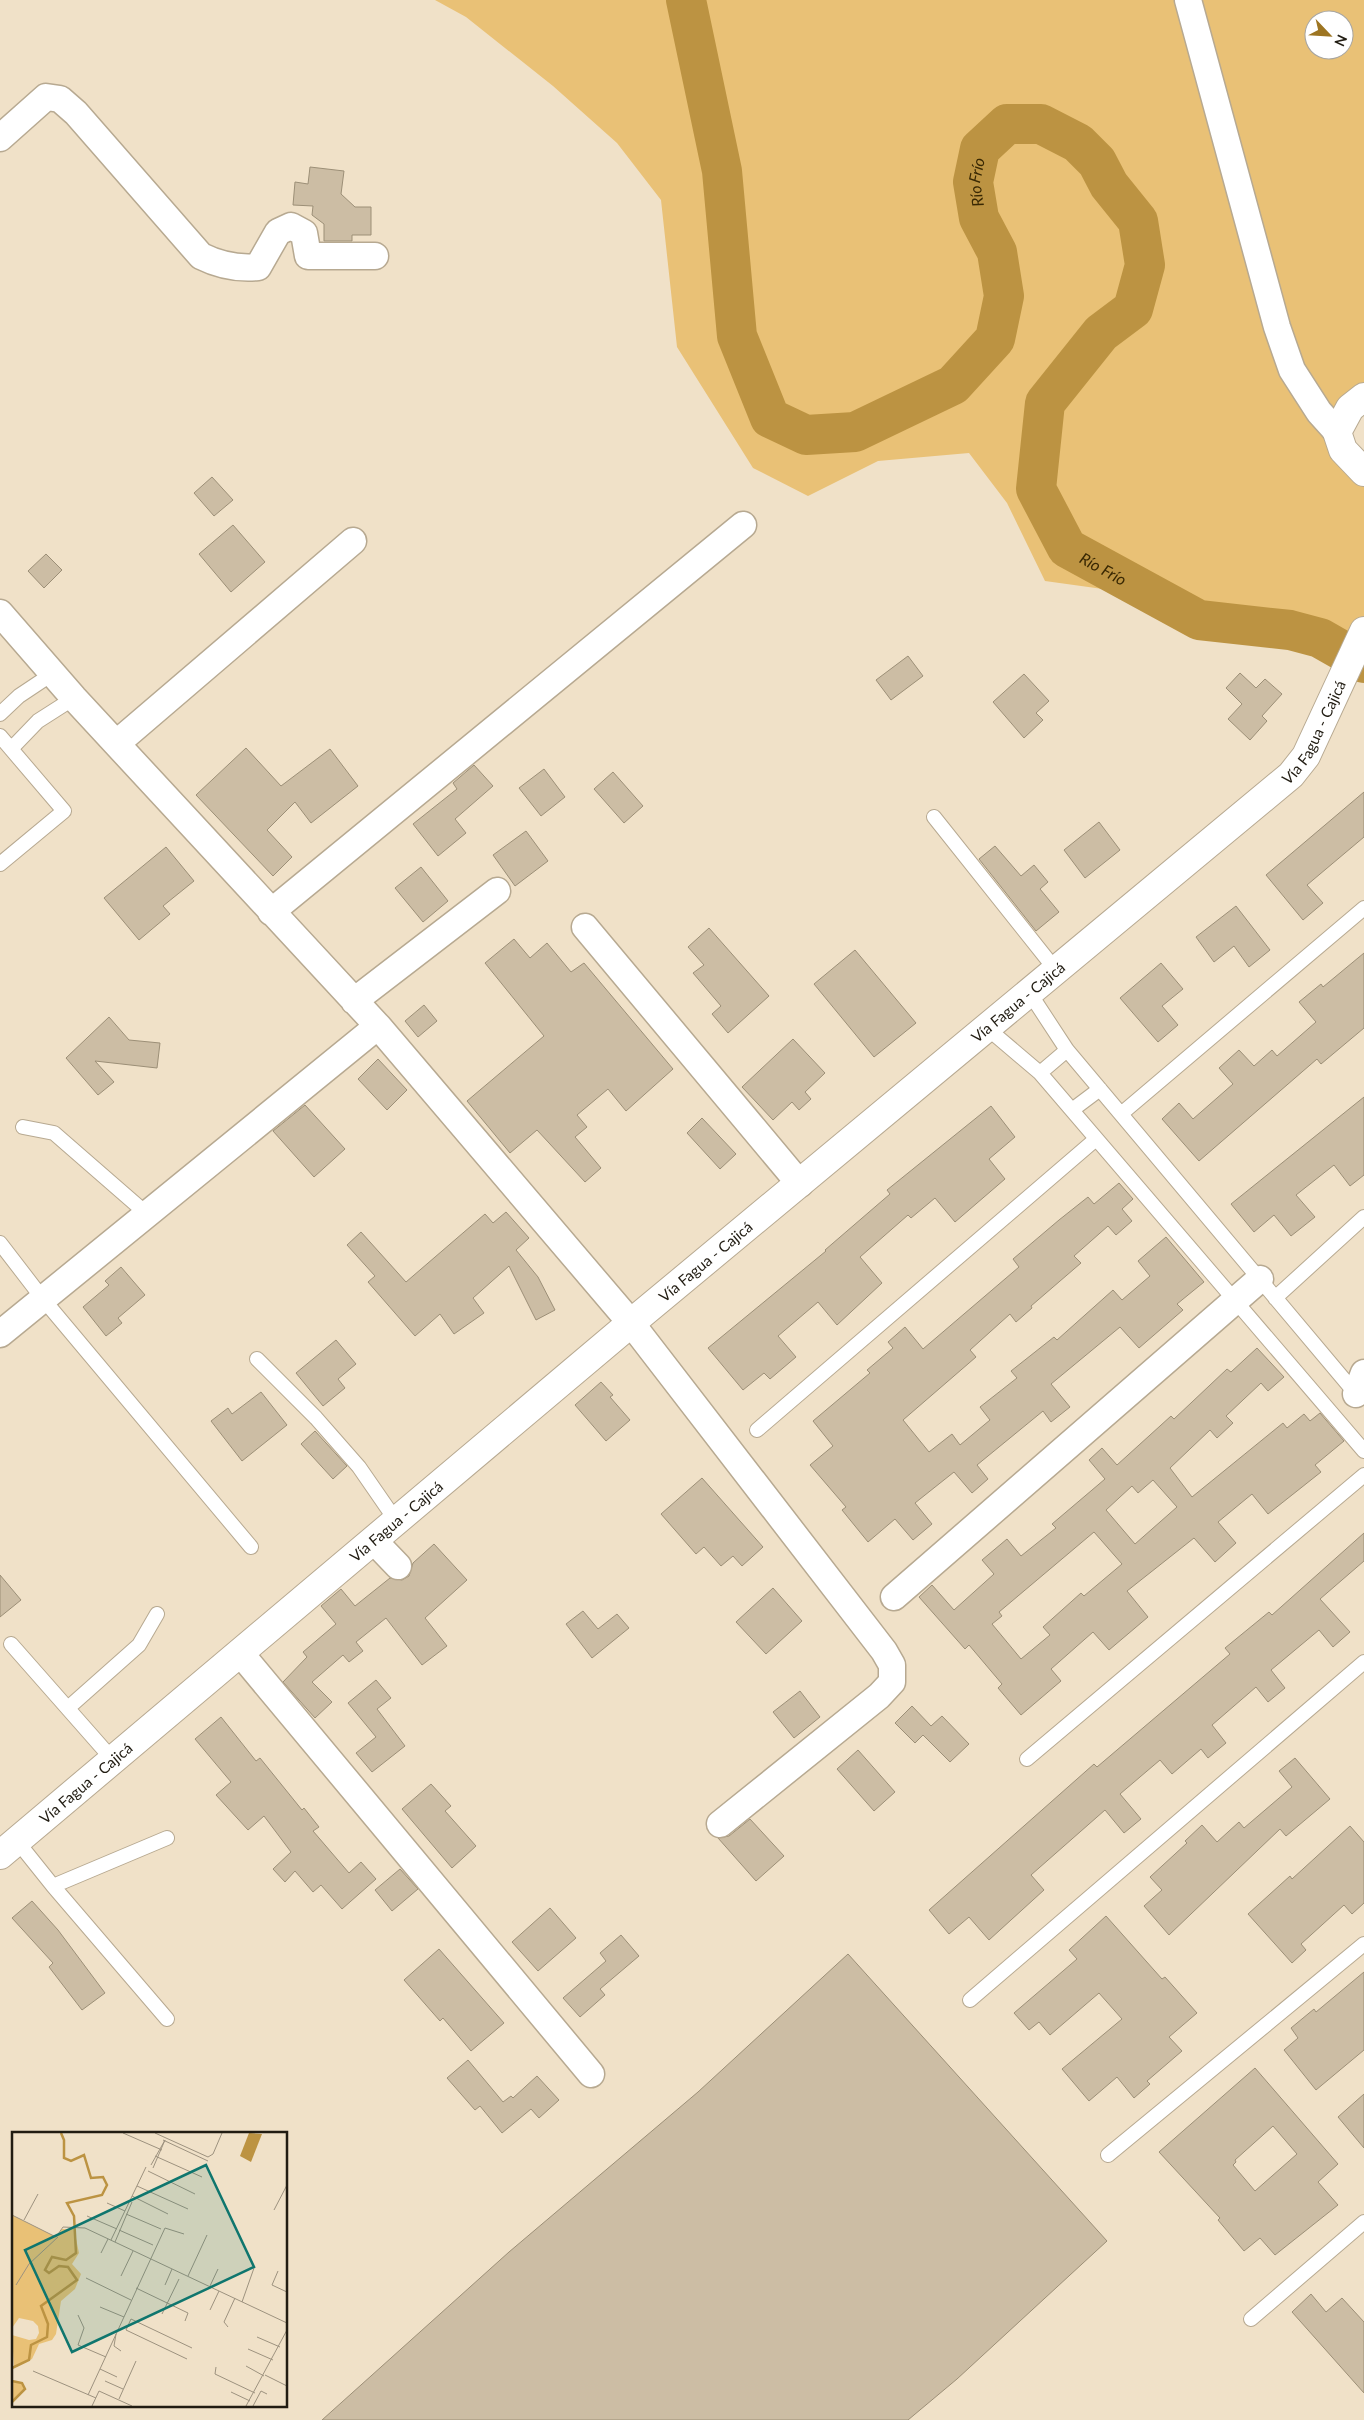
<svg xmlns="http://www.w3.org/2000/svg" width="1364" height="2420" font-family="Lato,sans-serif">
<rect width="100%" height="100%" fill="#f0e1c8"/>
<path fill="#e9c176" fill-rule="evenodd" d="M435 0H1364V397L1337 432 1364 472V627L1354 622 1340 650 1320 638 1290 630 1199 620 1134 584 1110 590 1045 581 1007 503 969 453 878 461 808 496 753 468 677 347 661 200 617 143 553 86 466 17ZM1314 20H1344V50H1314Z"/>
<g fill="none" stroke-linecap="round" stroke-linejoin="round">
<path stroke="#bc9342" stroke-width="40" id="s1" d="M686 0 722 171 737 336 770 418 806 435 855 432 953 385 995 339 1004 296 997 252 979 218 973 182 980 149 1007 124H1041L1078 143 1097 162 1109 185 1138 221 1145 265 1133 309 1101 333 1045 403 1036 489 1067 548 1199 620 1290 630 1320 638 1364 663"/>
</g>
<path fill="#ccbda4" stroke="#9c8f77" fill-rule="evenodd" d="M310 167 344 171 341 194 355 207H371V235H352V241H324V224L312 215 313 206 293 205 295 182 308 184Z
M212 477 233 500 214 516 194 493Z
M233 525 265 562 231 592 199 554Z
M46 554 62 570 44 588 28 571Z
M908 656 923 676 891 700 876 680Z
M1240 673 1256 688 1265 679 1282 694 1262 716 1267 721 1250 740 1228 719 1242 704 1226 688Z
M1024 674 1049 701 1036 713 1043 720 1024 738 993 702Z
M246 748 281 786 330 749 358 786 311 823 295 802 267 830 292 857 273 876 196 795Z
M474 765 493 786 455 819 466 833 438 856 413 824 457 789 453 783Z
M544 769 565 797 541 816 519 788Z
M613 772 643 806 624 823 594 789Z
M1364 792V837L1307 885 1323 903 1303 920 1266 875Z
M1099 822 1120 850 1085 878 1064 850Z
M526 831 548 861 515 886 493 855Z
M995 846 1021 876 1034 865 1048 882 1040 889 1059 912 1036 931 979 859Z
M166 847 194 881 163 906 170 914 139 940 104 898Z
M421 867 448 901 423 922 395 888Z
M1236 906 1270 950 1249 967 1234 946 1214 962 1196 937Z
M709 928 769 996 728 1033 712 1014 721 1006 693 973 704 965 688 947Z
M514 939 530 958 547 943 571 972 584 963 673 1069 626 1111 608 1089 577 1115 587 1127 575 1137 601 1168 585 1182 537 1130 510 1153 467 1101 544 1036 485 963Z
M855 950 916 1023 874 1057 814 984Z
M1364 953V1028L1321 1064 1317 1059 1199 1161 1162 1119 1179 1103 1193 1119 1233 1084 1219 1068 1239 1050 1254 1066 1272 1050 1277 1056 1316 1022 1299 1002 1321 984 1323 987Z
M1161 963 1183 989 1162 1006 1178 1025 1158 1042 1120 998Z
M424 1005 437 1021 418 1037 405 1021Z
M109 1017 129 1040 160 1043 157 1068 95 1061 114 1082 98 1095 66 1058Z
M793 1039 825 1073 805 1092 811 1099 799 1110 792 1102 773 1120 742 1087Z
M378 1059 407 1090 387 1110 358 1079Z
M1364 1097V1175L1350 1186 1334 1165 1296 1195 1315 1217 1291 1236 1274 1215 1254 1232 1231 1204Z
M305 1105 345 1149 314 1177 273 1131Z
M991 1106 1015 1137 989 1159 1005 1179 955 1222 935 1198 911 1218 908 1215 860 1257 882 1283 837 1325 818 1302 778 1336 796 1357 770 1379 764 1373 743 1390 708 1348 826 1251 825 1250 890 1194 887 1190Z
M702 1118 736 1154 720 1169 687 1133Z
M1119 1183 1133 1199 1122 1209 1132 1221 1116 1235 1108 1226 1074 1256 1081 1263 1031 1306 1032 1308 1016 1322 1010 1314 970 1350 976 1357 903 1420 929 1452 952 1434 960 1445 990 1420 980 1407 1017 1378 1011 1371 1054 1337 1057 1340 1113 1290 1122 1300 1150 1276 1138 1261 1166 1237 1204 1282 1177 1304 1183 1310 1139 1348 1120 1327 1051 1384 1070 1407 1051 1422 1043 1411 977 1465 988 1479 972 1493 954 1472 915 1503 932 1524 913 1540 895 1519 868 1542 842 1510 846 1507 810 1465 833 1446 813 1421 870 1373 867 1370 893 1348 888 1342 905 1327 923 1349 1019 1267 1013 1259 1059 1220 1088 1197 1094 1204Z
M506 1212 529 1238 516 1250 538 1277 555 1310 536 1320 509 1266 473 1298 484 1313 454 1334 440 1314 415 1336 368 1282 375 1276 347 1245 361 1232 406 1282 485 1214 493 1223Z
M121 1267 145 1295 118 1318 122 1323 106 1336 83 1307 109 1285 105 1281Z
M336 1340 356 1364 338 1379 345 1388 323 1406 296 1373Z
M1257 1348 1284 1377 1268 1391 1261 1383 1226 1416 1233 1423 1217 1438 1210 1430 1170 1468 1192 1497 1283 1423 1287 1428 1304 1414 1310 1421 1320 1413 1344 1441 1315 1465 1321 1472 1268 1514 1252 1494 1218 1522 1236 1543 1215 1562 1194 1538 1127 1591 1148 1617 1109 1650 1093 1632 1051 1669 1061 1681 1021 1715 998 1688 1002 1684 969 1645 965 1649 919 1597 932 1585 954 1610 994 1574 982 1560 1007 1539 1021 1556 1056 1528 1052 1524 1105 1479 1089 1460 1102 1448 1117 1465 1171 1416 1174 1419 1227 1369 1231 1372ZM1153 1480 1177 1507 1135 1544 1106 1510 1132 1486 1138 1493ZM1094 1532 1122 1564 1084 1596 1081 1593 1043 1627 1050 1635 1021 1659 992 1624 1002 1616 999 1612Z
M601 1382 613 1395 610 1397 630 1420 606 1441 575 1405Z
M261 1392 287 1425 242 1461 211 1421 228 1408 232 1414Z
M315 1431 347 1466 333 1479 301 1444Z
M702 1478 763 1547 742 1566 733 1556 721 1566 704 1547 696 1554 661 1514Z
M1364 1533V1561L1320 1599 1350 1632 1333 1647 1319 1630 1271 1670 1285 1688 1268 1702 1256 1687 1212 1725 1226 1743 1208 1758 1201 1749 1172 1774 1160 1760 1120 1794 1141 1819 1124 1833 1105 1810 1031 1875 1044 1890 989 1940 969 1917 949 1934 929 1910 1094 1764 1097 1767 1230 1654 1225 1648 1269 1612 1272 1615Z
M434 1544 467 1580 425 1618 447 1646 422 1665 386 1618 356 1642 363 1651 349 1662 343 1655 312 1682 332 1702 315 1718 283 1682 307 1657 303 1652 336 1624 321 1606 341 1589 355 1606 390 1578 402 1580 409 1576 413 1563Z
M0 1575 21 1600 0 1617Z
M773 1588 802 1621 766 1654 736 1622Z
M583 1611 598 1629 617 1614 629 1628 592 1658 566 1624Z
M376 1680 391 1698 377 1709 405 1746 372 1772 356 1753 376 1737 348 1703Z
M800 1691 820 1717 794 1738 773 1712Z
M912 1706 931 1726 942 1716 969 1744 950 1762 923 1735 915 1743 895 1723Z
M221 1717 256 1761 260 1758 302 1810 304 1808 319 1827 313 1831 349 1873 361 1862 376 1879 342 1909 321 1885 313 1892 295 1871 285 1882 273 1869 291 1852 264 1816 248 1830 216 1795 231 1782 195 1739Z
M858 1750 895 1792 874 1811 837 1769Z
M1295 1758 1330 1799 1286 1836 1280 1829 1169 1935 1144 1906 1162 1890 1150 1877 1187 1843 1185 1841 1202 1825 1217 1842 1239 1822 1244 1828 1292 1787 1279 1771Z
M431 1784 451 1806 445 1811 476 1846 452 1868 402 1809Z
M750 1819 784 1856 756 1881 718 1838 729 1836Z
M1350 1826 1364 1842V1903L1352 1914 1344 1905 1301 1944 1306 1950 1292 1963 1248 1914 1290 1876 1292 1879Z
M400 1869 418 1889 392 1911 375 1890Z
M32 1901 58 1930 105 1993 82 2010 49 1967 53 1963 12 1918Z
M550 1908 576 1938 538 1971 512 1942Z
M1106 1916 1162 1979 1165 1977 1197 2013 1169 2037 1182 2051 1147 2081 1150 2084 1134 2098 1117 2077 1089 2101 1062 2069 1122 2019 1099 1993 1050 2035 1039 2022 1029 2030 1014 2013 1077 1959 1069 1950Z
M621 1935 639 1956 600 1989 605 1995 580 2017 563 1998 606 1961 600 1953Z
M439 1949 504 2023 471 2051 443 2018 440 2021 404 1980Z
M848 1954 1107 2241 957 2379 908 2420H322L509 2252 698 2092Z
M1364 1972V2050L1316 2090 1284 2050 1298 2038 1291 2028 1314 2009 1316 2012Z
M468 2060 503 2102 511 2096 513 2098 537 2076 559 2100 539 2118 531 2109 502 2133 480 2106 475 2110 447 2078Z
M1255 2068 1338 2164 1318 2182 1338 2205 1275 2255 1260 2238 1244 2251 1218 2220 1220 2218 1159 2152ZM1273 2126 1297 2154 1255 2191 1233 2165 1236 2162 1235 2160Z
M1364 2094V2148L1338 2117Z
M1311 2294 1326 2312 1342 2298 1364 2322V2393L1292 2312Z"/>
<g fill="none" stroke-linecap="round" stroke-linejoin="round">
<g stroke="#b7a991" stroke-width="16">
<path id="service" d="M0 714 19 696 52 674
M0 736 64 811 0 864
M11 749 38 721 74 698
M934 817 1055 969
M1029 992 1067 1050 1357 1395
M987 1028 1040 1073 1364 1451
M1040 1073 1067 1050
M1072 1110 1100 1089
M1121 1114 1364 908
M23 1127 54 1133 147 1214
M0 1243 43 1299 251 1547
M1275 1298 1364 1217
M257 1359 316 1418 359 1467 397 1522
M757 1430 1096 1139
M11 1644 114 1761
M68 1708 139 1645 157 1614
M1027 1759 1364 1475
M17 1841 53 1886 167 2019
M53 1886 167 1838
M970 2000 1364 1662
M1108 2155 1364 1944
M1251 2319 1364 2222"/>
</g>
<g stroke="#b7a991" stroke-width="29">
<path id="minor" d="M1188 0 1277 327 1292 370 1319 412 1337 432
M0 138 46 97 60 99 76 113 201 256C219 265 237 269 258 267L278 232 291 226 304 233 308 256H375
M0 613 74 698 378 1026 631 1323 884 1651 892 1665V1682L879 1696 720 1824
M117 743 353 541
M271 912 743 525
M585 927 800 1184
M354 1001 497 891
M0 1334 378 1026
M1356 1394 1364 1373
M374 1541 398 1566
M894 1597 1260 1279
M241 1654 591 2074"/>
</g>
<g stroke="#b7a991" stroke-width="30">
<g id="tertiary">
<path d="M1364 397 1350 408 1337 432 1343 450 1364 472"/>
<path id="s2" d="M0 1855 631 1323 1291 775 1306 756 1364 631"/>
</g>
</g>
<use href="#service" stroke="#fff" stroke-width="14"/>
<use href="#minor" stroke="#fff" stroke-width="26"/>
<use href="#tertiary" stroke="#fff" stroke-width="28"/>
</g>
<g text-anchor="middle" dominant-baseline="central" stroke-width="5" stroke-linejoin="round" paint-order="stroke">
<g font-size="15" fill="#211c12" stroke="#fff">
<text stroke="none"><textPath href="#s2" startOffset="1732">Vía Fagua - Cajicá</textPath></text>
<text stroke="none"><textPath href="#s2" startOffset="1328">Vía Fagua - Cajicá</textPath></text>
<text stroke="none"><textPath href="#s2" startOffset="922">Vía Fagua - Cajicá</textPath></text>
<text stroke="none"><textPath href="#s2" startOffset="518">Vía Fagua - Cajicá</textPath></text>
<text stroke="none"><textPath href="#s2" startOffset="112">Vía Fagua - Cajicá</textPath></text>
</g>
<g font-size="16" font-style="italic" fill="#392803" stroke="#fff">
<text stroke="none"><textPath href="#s1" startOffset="852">Río Frío</textPath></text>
<text stroke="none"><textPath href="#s1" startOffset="1512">Río Frío</textPath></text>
</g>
</g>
<g transform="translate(12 2132)">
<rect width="275" height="275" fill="#f0e1c8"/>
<path d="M0 83 44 105 50 97H62L67 121 60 132 69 142 63 157 49 169 44 202 40 208 27 212 20 227 2 236 0 203 17 208 24 207 27 201 26 194 21 189 7 186 0 196ZM0 249 10 251 13 257 0 270Z" fill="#e9c176"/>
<path d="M237 1 250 2 239 30 228 24Z" fill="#bc9342"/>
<path fill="none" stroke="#bc9342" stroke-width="2.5" d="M0 236 17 228 19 213 35 205 36 192 29 174 65 148 56 135 47 134 37 141 33 138 40 125 54 128 64 121 62 84 55 71 90 63 95 53 91 45 79 46 72 23 59 29 52 26V8L49 1M0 249 10 251 13 257 0 270"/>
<path fill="none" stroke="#9d927f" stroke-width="1" d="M111 1 150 18M143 1 196 25 201 22 210 1M151 8 196 29M143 24 190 45M139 33 153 8M141 36 153 8M136 39 183 62M125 54 176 77M120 64 156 82M95 71 113 79M262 78 275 53M114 82 149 97M0 83 44 105 51 95 73 96 275 191M75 84 105 97M12 88 26 62M107 98 141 113M99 108 134 35M103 110 120 70M89 121 96 107M266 139 260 153 275 160M109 144 121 119M176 144 195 103M74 146 119 168M4 153 17 132 46 105M153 153 160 137M198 154 206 137M124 156 176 181 173 189M230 170 242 136M88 175 112 185M198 178 207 159M150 182 167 147M66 183 72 196 66 213 94 225M216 195 212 190 223 166M104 202 102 214 109 219M245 205 268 215M236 217 261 228M175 227 114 198 119 187 180 216M234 234 252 244M204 235 203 242 243 261M88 237 105 245M21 239 84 266M253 243 275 254M93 249 111 257M219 260 238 269M76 263 153 96 172 102M107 267 124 229M80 274 87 259 120 274M234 274 275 198M241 274 249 259 255 262"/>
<path fill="#0f766e" fill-opacity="0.15" stroke="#0f766e" stroke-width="2.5" d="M194 33 242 135 60 220 13 118Z"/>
<rect width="275" height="275" fill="none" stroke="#211c12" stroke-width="2.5"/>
</g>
<g transform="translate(1329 35) rotate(115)"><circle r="24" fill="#ffffff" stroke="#a6a4a0"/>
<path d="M0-4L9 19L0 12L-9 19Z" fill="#9d7522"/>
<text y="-8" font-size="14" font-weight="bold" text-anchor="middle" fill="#211c12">N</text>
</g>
</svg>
